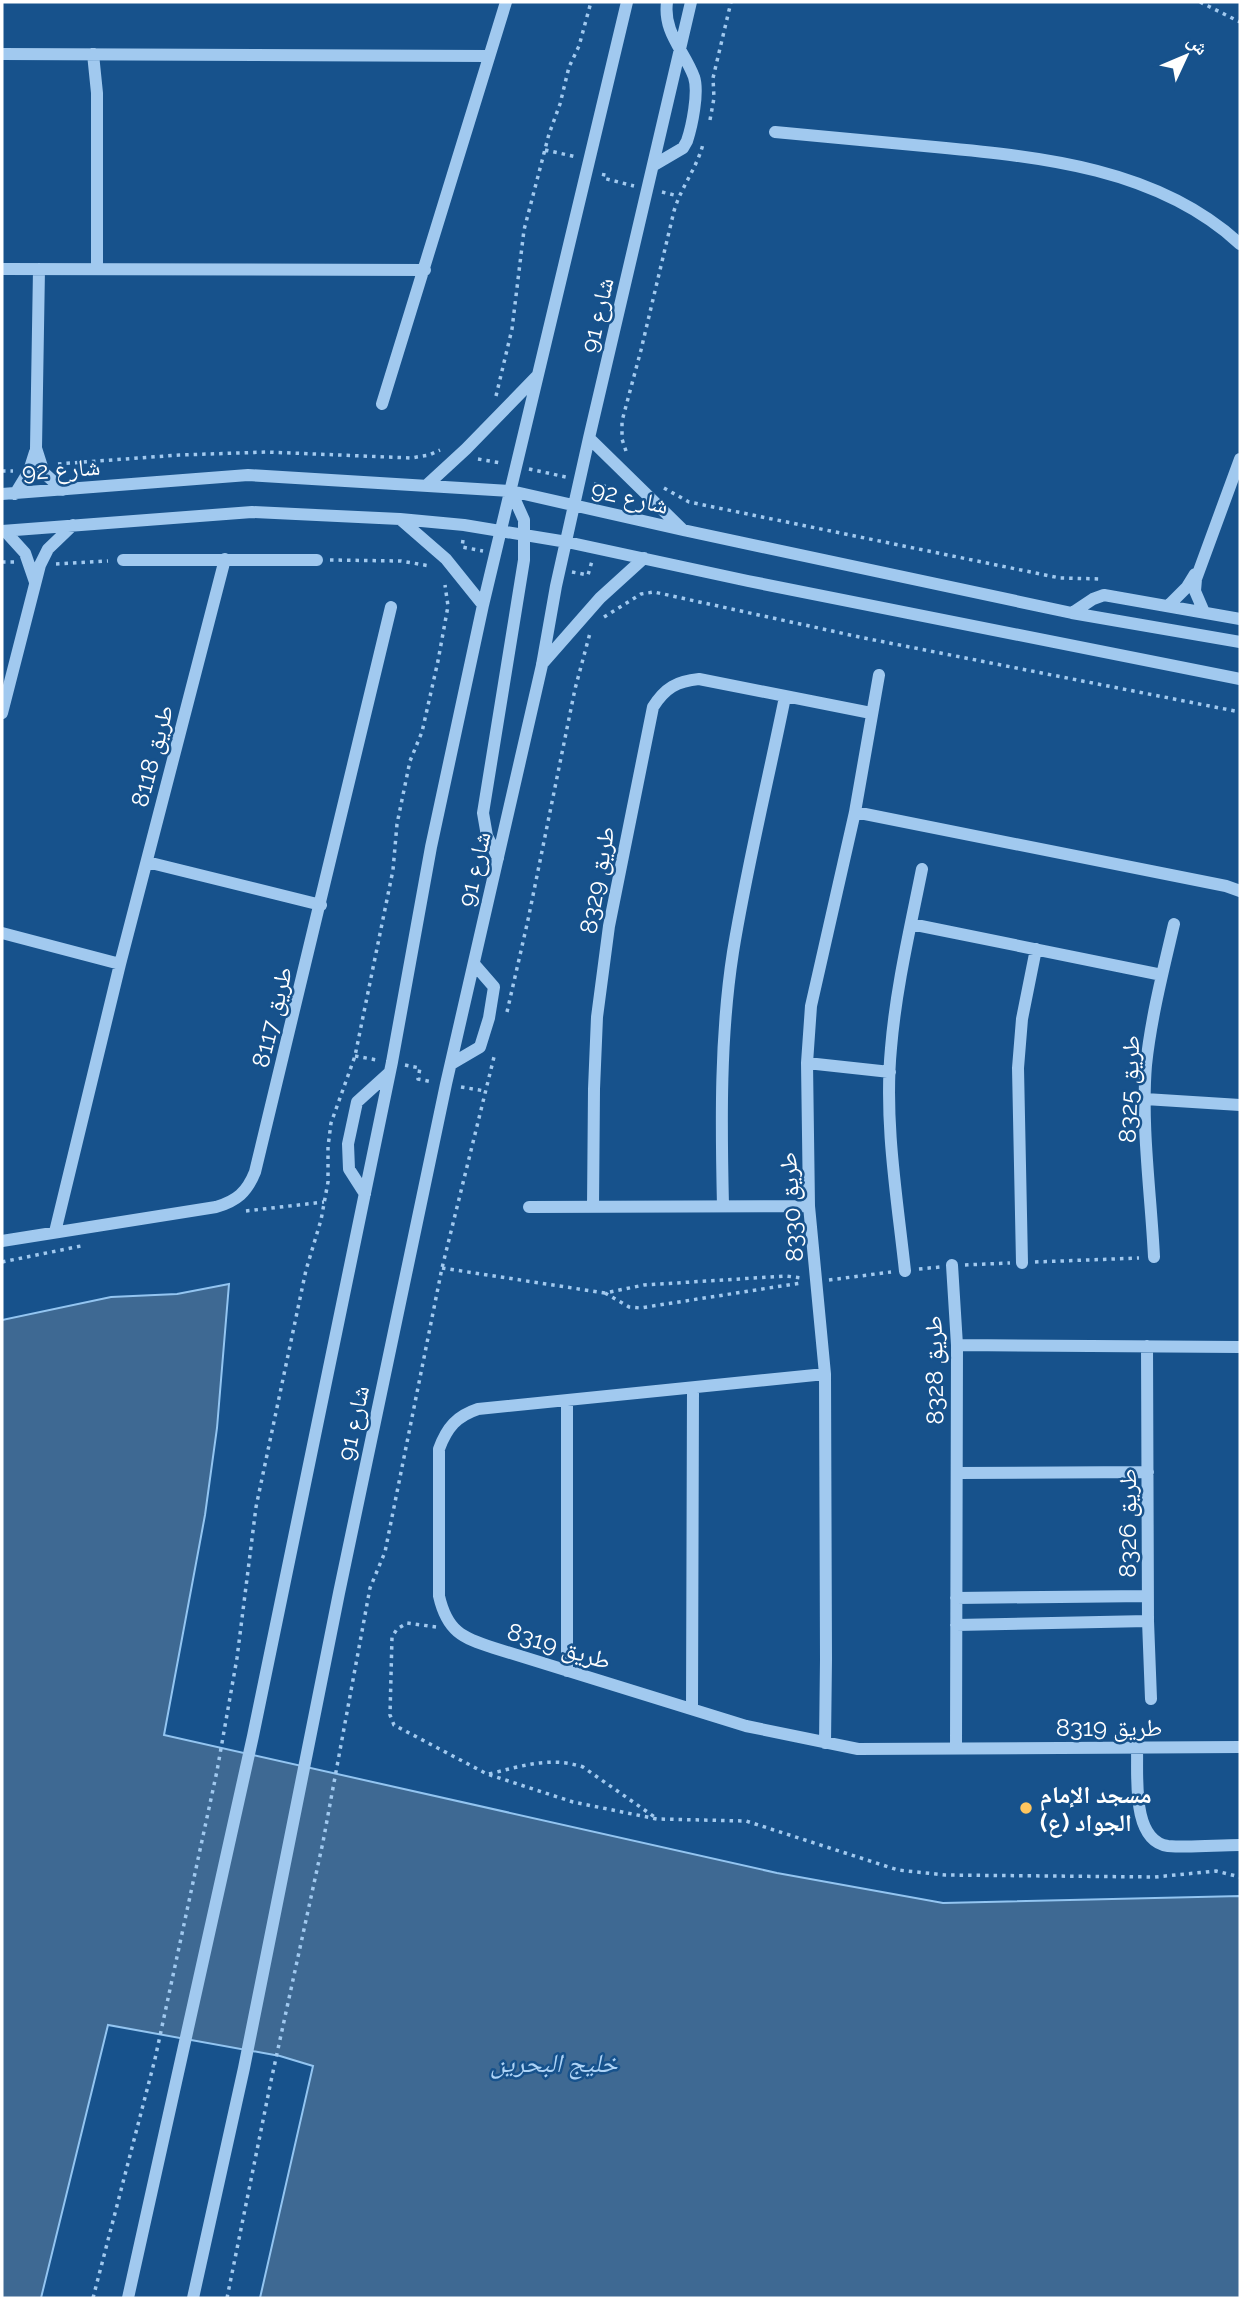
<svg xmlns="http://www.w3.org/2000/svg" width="1242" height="2300" font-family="Raleway,'Noto Naskh Arabic',sans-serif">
<rect width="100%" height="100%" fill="#17528c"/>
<path fill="#3e6993" stroke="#93c5f1" stroke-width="2" d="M229 1284 217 1428 205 1515 164 1735 777 1873 943 1903 1240 1896V2298H260L313 2066 280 2056 108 2025 41 2298H2V1320L111 1297 177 1294Z"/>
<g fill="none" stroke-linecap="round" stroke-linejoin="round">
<path stroke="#a1c9ef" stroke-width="3.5" stroke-dasharray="3.5 5" stroke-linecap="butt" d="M1200 2 1240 22
M710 120 714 98 713 78 731 2
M545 150 577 157
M604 173 603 178 634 186
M662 192 678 196
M496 396 512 329 524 230 549 134 560 104 569 67 579 46 591 2
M626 451 622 439V421L641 350 674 211C681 187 697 168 703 144
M478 459 501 463
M58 464 179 455 267 452 411 458 429 455 440 450
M529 469 566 477
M2 471H13
M594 484 614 488
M664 488 689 502 1060 578 1103 579
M609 499 612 489
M463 540 462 547 483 551
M330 560 401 561 430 566
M2 562H14
M56 564 108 561
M572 572 588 575 592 561
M604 617 641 594 654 592 864 638 1240 712
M507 1012 528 920 575 689 590 633
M355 1056 377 1060
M405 1065 420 1068 418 1079 433 1082
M461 1087 485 1091
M246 1211 324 1202
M2 1262 81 1246
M1035 1262 1139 1258
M965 1265 1010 1263
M442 1268 605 1293 644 1285 786 1276 802 1278
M919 1269 940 1267
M829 1280 891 1272
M605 1293 629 1307 640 1308 801 1283
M436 1627 407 1623 397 1629 392 1637 390 1715 394 1725 487 1774 573 1802 657 1819 746 1821 898 1870 945 1875 1155 1877 1216 1871 1240 1877
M489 1774C522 1766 550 1756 583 1767L656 1818
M93 2298 155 2059 217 1771 237 1658 256 1507 306 1270 321 1220 328 1182V1147L331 1123 355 1056 393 870 397 824 410 761 422 732 438 661 448 606 445 585
M227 2298 271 2081 323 1842 370 1588 385 1552 442 1268 495 1053"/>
<path stroke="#a1c9ef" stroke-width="12" d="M2 54 487 56
M93 54 97 93V269
M775 132C828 137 882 142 935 147 1041 157 1158 168 1240 244
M654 165 683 148 687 141C692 126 699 92 694 77 684 50 663 33 667 2
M2 269 425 270
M39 269 36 448 44 473 63 490
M382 404 506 2
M589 438 683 530
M428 484 466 449 538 375
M2 494 248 475 511 491 683 530 1072 613 1240 642
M15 494 29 471 35 452
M400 519 446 559 483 605
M2 531 252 512 400 519 464 525 567 542 748 581 1240 679
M5 531 25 553 35 582
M123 560H317
M1169 605 1187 587 1195 574
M1204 612 1195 591 1196 579 1240 459
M1072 613 1093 599 1104 595 1240 619
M542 664 600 598 644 558
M2 713 40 565 48 549 73 525
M855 812 1226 886 1240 891
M498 858 487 836 483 813 524 560V520L511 491
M147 862 321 905
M911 924 1162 975
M2 933 120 964
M807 1063 890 1072
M451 1064 480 1047 489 1018 494 987 474 964
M1145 1099 1240 1105
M365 1194 349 1169 348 1144 357 1102 389 1073
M723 1206C721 1121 720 1036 733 952 747 866 768 781 785 697
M529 1207 809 1206
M593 1207 594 1089 597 1017 609 926 653 707C665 688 677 681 699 679L871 713
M55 1232 120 964 225 559
M2 1241 216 1207C237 1201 247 1192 255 1172L391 607
M1154 1257C1151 1195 1141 1127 1146 1065 1151 1018 1163 971 1174 924
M1022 1263 1018 1068 1022 1019 1036 949
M952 1265 957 1345 956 1749
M905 1271C897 1197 884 1122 891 1048 896 988 910 929 922 869
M957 1345 1240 1347
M1147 1346 1148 1621 1151 1699
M825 1374 478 1409C457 1416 447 1427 439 1449V1596C447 1631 462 1638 494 1648L746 1726 858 1749 1240 1747
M567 1401V1671
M957 1473 1148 1472
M956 1598 1148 1596
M956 1625 1148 1621
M692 1709 693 1388
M825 1743 826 1659 825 1374 809 1206 807 1063 811 1006 855 812 879 675
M1137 1749C1138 1775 1131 1841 1168 1846 1191 1848 1217 1845 1240 1845
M128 2298 253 1736 392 1062 431 847 483 605 627 2
M193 2298 244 2068 339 1593 446 1084 542 665 556 586 589 438 691 2"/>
</g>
<circle fill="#ffc65f" stroke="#17528c" stroke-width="2.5" cx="1026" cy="1808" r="7"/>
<g text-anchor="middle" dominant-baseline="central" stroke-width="5" stroke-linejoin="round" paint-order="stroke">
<g font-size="24" fill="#fff" stroke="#17528c">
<text transform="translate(597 315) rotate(-77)">شارع 91</text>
<text transform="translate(61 469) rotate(-4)">شارع 92</text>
<text transform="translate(630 497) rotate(13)">شارع 92</text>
<text transform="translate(152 756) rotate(-75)">طريق 8118</text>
<text transform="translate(474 869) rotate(-77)">شارع 91</text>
<text transform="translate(597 880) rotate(-80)">طريق 8329</text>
<text transform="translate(272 1017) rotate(-76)">طريق 8117</text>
<text transform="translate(1129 1089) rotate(-88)">طريق 8325</text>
<text transform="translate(791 1207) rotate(-94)">طريق 8330</text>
<text transform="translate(934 1370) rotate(-91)">طريق 8328</text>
<text transform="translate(353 1423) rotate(-78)">شارع 91</text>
<text transform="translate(1127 1523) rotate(-90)">طريق 8326</text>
<text transform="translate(559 1646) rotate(17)">طريق 8319</text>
<text x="1109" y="1727">طريق 8319</text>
</g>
<g font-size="24" font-weight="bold" fill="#fff" stroke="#17528c" text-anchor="start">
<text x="1040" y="1794">مسجد الإمام<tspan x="1040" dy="28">الجواد (ع)</tspan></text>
</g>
<g font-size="26" font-style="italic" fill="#add3f6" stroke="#17528c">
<text x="554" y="2063">خليج البحرين</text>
</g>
</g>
<rect width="1242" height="2300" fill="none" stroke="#ffffff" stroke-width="7"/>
<g transform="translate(1186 56) rotate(46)" stroke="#17528c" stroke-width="5" paint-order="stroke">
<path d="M0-5L12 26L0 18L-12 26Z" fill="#ffffff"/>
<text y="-10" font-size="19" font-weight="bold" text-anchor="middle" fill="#ffffff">ش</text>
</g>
</svg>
